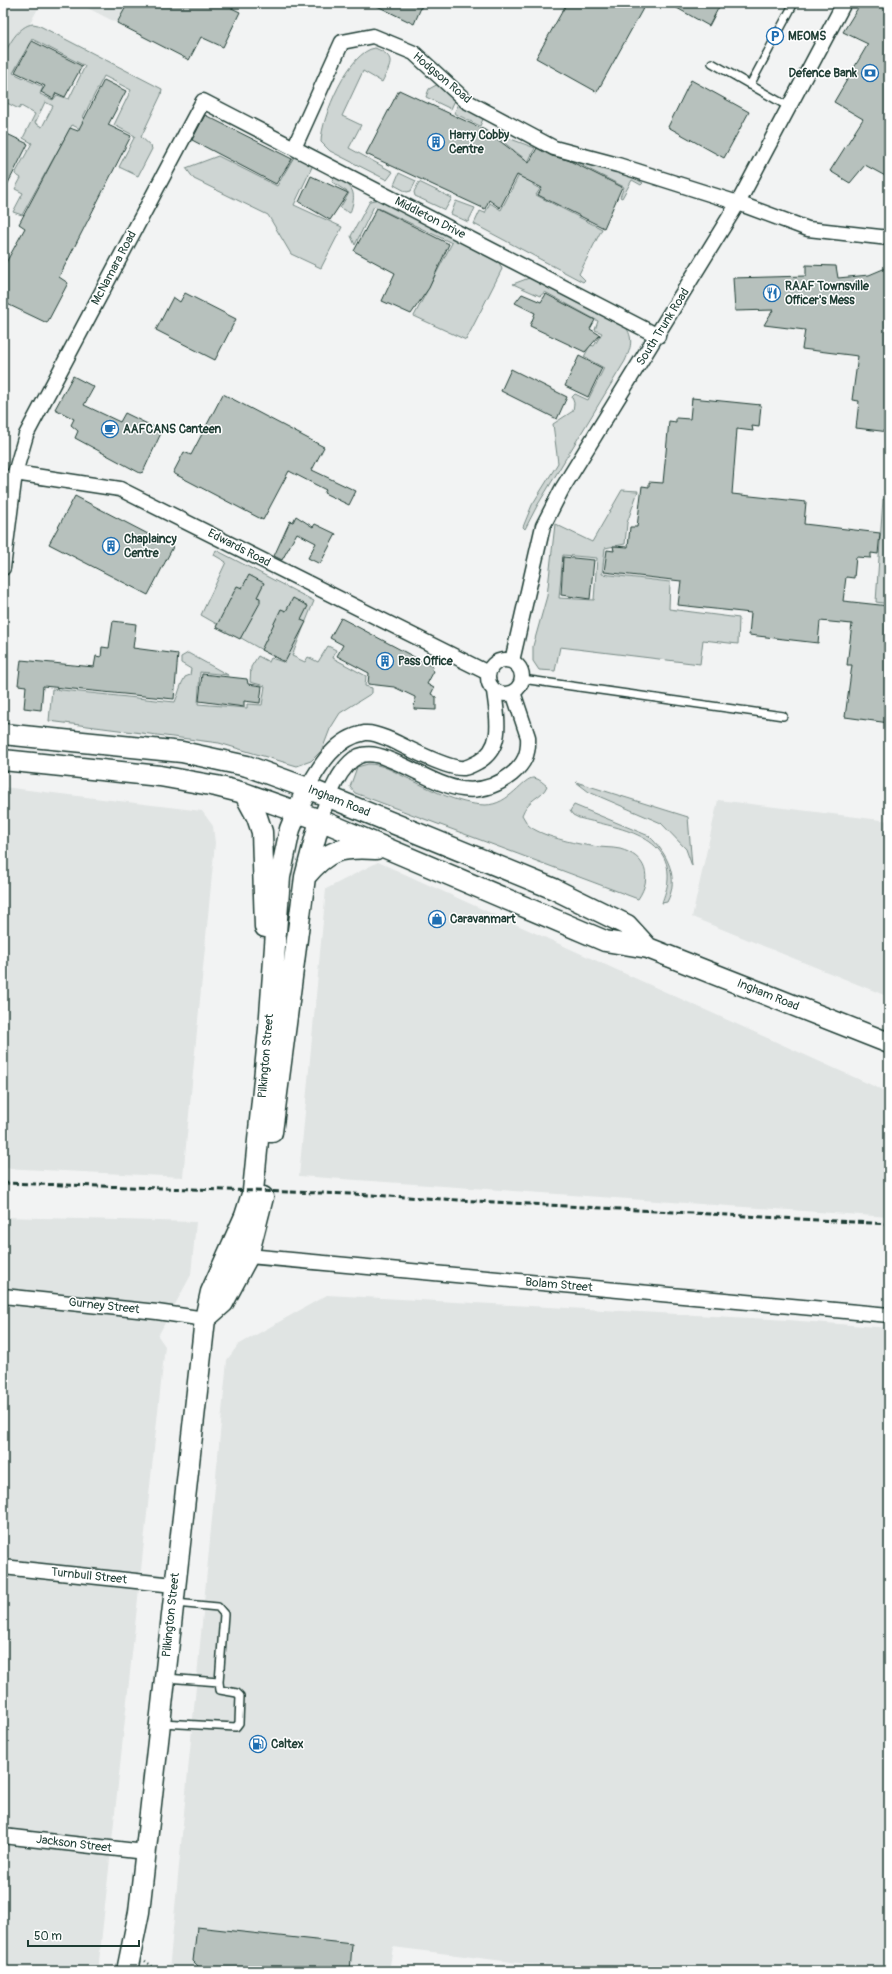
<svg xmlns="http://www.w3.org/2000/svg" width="892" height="1974" font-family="Pangolin,sans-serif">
<rect width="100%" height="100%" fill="#f2f3f3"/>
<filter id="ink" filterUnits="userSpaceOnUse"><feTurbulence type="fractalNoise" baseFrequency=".025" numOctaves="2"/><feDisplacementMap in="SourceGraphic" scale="8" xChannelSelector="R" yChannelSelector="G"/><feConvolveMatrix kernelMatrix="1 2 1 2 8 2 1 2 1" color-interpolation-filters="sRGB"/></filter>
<g filter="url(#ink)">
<path fill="#e0e4e3" d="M3 3H41L3 73Z
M78 3H127L117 23Z
M3 787 202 811 213 826 215 843 183 1177 3 1168Z
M718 800 889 821V997L692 917Z
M378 862 889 1093V1217L299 1176 326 889Z
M3 1217 196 1222 191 1275 158 1336 165 1346 98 1971H3Z
M327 1295 788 1320 889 1328V1971H670L632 1967 526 1964 393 1947 389 1971H169L227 1360 238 1345Z"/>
<path fill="#ced5d3" stroke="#768984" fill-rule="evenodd" d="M33 24 38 25 162 89 161 95 141 137 151 146 152 149 138 176 119 167 135 136 114 125 131 90 104 76 83 117 105 132 101 139 72 125 22 215 13 212 23 193 15 189 21 178 15 174 32 143 23 138 35 114 21 106 19 109 3 101C3 89 0 72 3 60 6 47 19 25 33 24ZM32 39 85 66 69 99 57 95 53 100 40 94 43 87 13 73ZM45 102 53 106 42 127 35 123Z
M375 48C397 57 391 64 382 82L363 71 342 116 361 125 349 148 393 172 387 180 330 151 321 142C321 118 349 51 375 48Z
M440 83 455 100 451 109 426 97 429 89Z
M460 102 483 119 480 126 454 113Z
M500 135 535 148 523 172 534 179 533 185 540 189 536 195 602 229 579 274 585 280 583 282 474 224 480 211 485 213 490 203 501 210 521 171 525 159 498 138Z
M553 151 631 176 643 183 641 185 632 180 622 198 620 197 624 187Z
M218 156 277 186 294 157 313 165 294 205 342 227 321 268 291 254 268 215 194 179 186 168Z
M399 173 416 181 411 191 407 192 394 185Z
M335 177C354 186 357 193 350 213L340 208 349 193 332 182Z
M419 182 452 198 445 210 415 196 414 192Z
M379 199 498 260 502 269 466 340 414 316 452 243 374 206 355 245 351 236 370 201Z
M456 201 475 208 468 222 451 214Z
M529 278 536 279 625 326C634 338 631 348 625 361L537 506 525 529 523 527 532 505 558 463 553 424 573 411 574 403 572 397 575 394 588 400 604 368 584 357 590 345 594 346 602 333 595 330 598 321 545 292 540 296 513 284Z
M622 490 638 491 627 523 625 544 605 548 602 574 670 582 669 609 739 618 738 644 703 640 700 664 560 647 555 671 539 670 533 661V646L547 596 555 524 592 542ZM563 555 597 558 594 600 559 598Z
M883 499 889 500V604L876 602Z
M216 550 314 601 292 656 305 662 308 657 318 662 328 646 336 650 333 658 366 676 365 686 372 688V693L340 713 330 729 322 750 311 761 297 766 219 743 49 721 52 689 175 702C179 693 180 685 185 677L190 675 191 669 181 663V657L188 653 228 675 200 672 198 704 247 708V704L262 705 265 686 250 682 251 667 258 656 269 662 271 658 283 662 201 615 226 562 214 555Z
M368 764C382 764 393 771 405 777 431 789 456 804 485 805 510 805 523 777 534 778 540 779 543 783 547 786 542 798 528 798 522 815 524 818 526 822 528 825 540 836 576 844 592 846 601 848 611 847 620 849 646 856 653 877 638 899L355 793 350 787 357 767Z
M576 782 688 817 692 866 686 849 661 823 589 792Z
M574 805 649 836C667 853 680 878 667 902L662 903C664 896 668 887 668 879 671 833 612 827 579 818L573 815 570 811Z"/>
<path fill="#b7c1bd" stroke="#1f3d34" d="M128 3H221L240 12 223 47 201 37 189 60 117 23Z
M371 3H423L414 24Z
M567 3H646L597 92 536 58Z
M668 3H721L709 26Z
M861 3H889V178L865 165 850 183 830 171 863 119 834 102 868 44 843 32Z
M32 41 82 66 65 97 56 93 53 99 41 92 45 86 15 72Z
M104 80 126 91 108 125 131 136 59 277 68 283 47 323 3 302V268L25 228 19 224 70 128 78 131Z
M691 80 749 112 724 158 668 127Z
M399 90 485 130 529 163 537 148 552 156 568 160 622 187 604 228 538 195 542 188 517 175 500 208 489 200 485 209 366 154Z
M205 115 292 159 276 184 192 140Z
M3 132 28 144 3 193Z
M311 176 348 193 330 220 299 202Z
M377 208 449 244 429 288 411 314 382 301 395 273 354 251Z
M806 265 836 266 838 278 869 275 888 267 889 432 856 428 859 401 852 400 858 356 802 349 805 330 764 325 773 310 735 311 733 278 806 276Z
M185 293 236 319 215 360 156 330 173 297 180 302Z
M522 294 541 302 546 294 595 320 590 329 600 335 585 352 530 326 535 313 515 303Z
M579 356 602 368 588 397 565 386Z
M511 369 567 397 557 419 501 391Z
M73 376 94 387 84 405 120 422 125 413 162 431 143 472 140 473 75 438 78 431 71 425 74 419 55 409Z
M223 394 324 447 312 470 356 491 349 505 324 493 326 490 289 471 263 520 173 473 184 452 191 455Z
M692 398 761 405 759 427 752 426 753 431 737 429 732 494 806 502 804 524 880 533 878 554 871 553V558L856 557 854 578 846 577 843 601 889 606V723L845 717 852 665H847L852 624 820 621 818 643 749 635 751 613 678 605 681 581 604 572 607 550 614 551 613 546 628 547 630 527H637L642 486 649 487V482L663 483 669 421 676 422V418L690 419Z
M75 496 173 547 148 595 49 544Z
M296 516 313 527 315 524 336 534 320 564 308 558 316 543 297 533 282 560 274 556 290 521 293 522Z
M563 557 594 560 590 599 561 595Z
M249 575 264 583 257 597 260 598V603L240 639 216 627 237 586 242 588Z
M293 598 308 606 301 620 306 622 285 662 261 650 281 609 286 611Z
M341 618 433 667 432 670 434 671 427 684 434 688 431 694 436 697V710L414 709 415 697 394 687 368 684 369 673 337 656 343 645 330 638Z
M113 621 136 624 133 648 178 654 174 699 43 686 41 710 24 708 26 686 18 685 21 660 94 667 96 656 101 657 102 647 109 648Z
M202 674 247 679 248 684 262 686 260 703 244 701V707L199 701Z
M197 1927 352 1944 350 1971H208V1969L200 1968 193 1961Z"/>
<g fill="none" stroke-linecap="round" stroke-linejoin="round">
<g stroke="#1f3d34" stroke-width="10">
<path id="lane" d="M712 63 789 107
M750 85 794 3
M3 475 15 473
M522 679 783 716
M166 1678 219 1682 224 1614 218 1607 175 1603
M161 1723 236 1727 239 1723 240 1696 237 1693 220 1690 219 1682"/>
</g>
<g stroke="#1f3d34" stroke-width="17">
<path id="street" d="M294 148 342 42 373 36 414 53 466 101 554 148 618 165 738 203 808 229 889 238
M15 473 120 489 488 673
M3 568 15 473 26 435 203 101 658 336
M488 677a17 17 0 1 1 34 0a17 17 0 1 1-34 0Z
M512 661 543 526 562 489 738 203 844 3
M307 788C320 765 336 738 365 733 374 732 383 737 391 740 406 747 449 770 464 768 469 767 474 764 478 762 505 747 497 716 494 691
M320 820C327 801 339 765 359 756 369 752 379 755 388 759 431 775 467 810 512 774 524 764 529 754 528 737L513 692
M241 1252 248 1256 889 1315
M3 1296 157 1312 205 1319
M3 1567 174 1585
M3 1836 145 1852"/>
</g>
<g stroke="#1f3d34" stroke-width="23">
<path id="secondary" d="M3 734 182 752 247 766 307 788 554 889 627 925 648 948
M3 760 160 776 216 786 244 793 320 820 605 941 648 948 889 1043
M244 793 257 817 262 832 265 927
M305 877C328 849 341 847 376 849
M272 1132 305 877 320 820
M205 1319 223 1303 248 1256 263 1197
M127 1971 139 1912 205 1319 211 1292 245 1216 253 1191 269 1029 280 877 290 829 307 788"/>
</g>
<path stroke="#1f3d34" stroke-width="2.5" stroke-dasharray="1 3" stroke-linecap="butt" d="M145 1961 159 1971"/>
<use href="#lane" stroke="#fff" stroke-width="7"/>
<use href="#street" stroke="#fff" stroke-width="14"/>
<use href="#secondary" stroke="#fff" stroke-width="20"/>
<path stroke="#1f3d34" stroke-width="3" stroke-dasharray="6 3" stroke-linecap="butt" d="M3 1183 352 1194 889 1224"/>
</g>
</g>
<defs>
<g id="parking-ring" transform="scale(0.9)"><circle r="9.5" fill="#fff" stroke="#1f6fb2" stroke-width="1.5"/><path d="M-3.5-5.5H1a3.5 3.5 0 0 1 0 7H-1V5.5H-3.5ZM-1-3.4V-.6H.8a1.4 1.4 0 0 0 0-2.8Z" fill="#1f6fb2"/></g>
<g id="bank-ring" transform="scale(0.9)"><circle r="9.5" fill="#fff" stroke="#1f6fb2" stroke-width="1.5"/><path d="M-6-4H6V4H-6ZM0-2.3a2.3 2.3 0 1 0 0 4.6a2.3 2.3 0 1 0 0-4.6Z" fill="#1f6fb2"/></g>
<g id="building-ring" transform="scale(0.9)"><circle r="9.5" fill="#fff" stroke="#1f6fb2" stroke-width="1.5"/><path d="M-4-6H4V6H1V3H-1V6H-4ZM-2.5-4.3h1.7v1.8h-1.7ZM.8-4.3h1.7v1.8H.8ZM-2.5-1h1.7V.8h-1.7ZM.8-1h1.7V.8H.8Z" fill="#1f6fb2"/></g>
<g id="restaurant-ring" transform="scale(0.9)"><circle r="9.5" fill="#fff" stroke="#1f6fb2" stroke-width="1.5"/><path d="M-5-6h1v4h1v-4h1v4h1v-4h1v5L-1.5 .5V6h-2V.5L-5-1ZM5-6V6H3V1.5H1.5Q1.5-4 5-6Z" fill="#1f6fb2"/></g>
<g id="cafe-ring" transform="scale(0.9)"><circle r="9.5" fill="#fff" stroke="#1f6fb2" stroke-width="1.5"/><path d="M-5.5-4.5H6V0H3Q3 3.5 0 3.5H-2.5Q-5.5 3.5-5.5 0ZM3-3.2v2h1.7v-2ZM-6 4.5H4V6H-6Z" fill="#1f6fb2"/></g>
<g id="shop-ring" transform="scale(0.9)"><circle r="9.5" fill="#fff" stroke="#1f6fb2" stroke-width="1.5"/><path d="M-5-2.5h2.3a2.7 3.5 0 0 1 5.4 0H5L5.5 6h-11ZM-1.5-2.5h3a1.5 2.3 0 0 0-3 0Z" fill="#1f6fb2"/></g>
<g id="fuel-ring" transform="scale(0.9)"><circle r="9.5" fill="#fff" stroke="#1f6fb2" stroke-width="1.5"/><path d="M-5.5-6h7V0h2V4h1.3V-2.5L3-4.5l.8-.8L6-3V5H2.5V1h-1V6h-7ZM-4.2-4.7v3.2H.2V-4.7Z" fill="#1f6fb2"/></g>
</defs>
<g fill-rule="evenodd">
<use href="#parking-ring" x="775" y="36"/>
<use href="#bank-ring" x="870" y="73"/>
<use href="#building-ring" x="436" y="142"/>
<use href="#restaurant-ring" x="772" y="293"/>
<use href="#cafe-ring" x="110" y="429"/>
<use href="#building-ring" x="111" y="546"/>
<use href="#building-ring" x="385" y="661"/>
<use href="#shop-ring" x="437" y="919"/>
<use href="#fuel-ring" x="258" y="1744"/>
</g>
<g text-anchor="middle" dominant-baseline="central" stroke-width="3" stroke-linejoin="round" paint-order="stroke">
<g font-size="12" font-weight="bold" fill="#1f3d34" stroke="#fff" text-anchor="start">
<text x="788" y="36">MEOMS</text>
<text x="857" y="73" text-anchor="end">Defence Bank</text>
<text x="449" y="135">Harry Cobby<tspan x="449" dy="14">Centre</tspan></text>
<text x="785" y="286">RAAF Townsville<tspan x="785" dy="14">Officer's Mess</tspan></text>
<text x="123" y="429">AAFCANS Canteen</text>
<text x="124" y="539">Chaplaincy<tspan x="124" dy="14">Centre</tspan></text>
<text x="398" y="661">Pass Office</text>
<text x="450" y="919">Caravanmart</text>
<text x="271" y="1744">Caltex</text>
</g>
<g font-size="12" fill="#1f3d34" stroke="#fff">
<text transform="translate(442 78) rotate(40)">Hodgson Road</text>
<text transform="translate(430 218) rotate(27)">Middleton Drive</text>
<text transform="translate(114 268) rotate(-62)">McNamara Road</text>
<text transform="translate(663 327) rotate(-58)">South Trunk Road</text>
<text transform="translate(239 548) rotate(27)">Edwards Road</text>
<text transform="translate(339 801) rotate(22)">Ingham Road</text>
<text transform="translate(768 995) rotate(22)">Ingham Road</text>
<text transform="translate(266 1056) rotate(-85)">Pilkington Street</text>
<text transform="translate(559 1285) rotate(5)">Bolam Street</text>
<text transform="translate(104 1306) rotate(6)">Gurney Street</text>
<text transform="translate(89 1576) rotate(6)">Turnbull Street</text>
<text transform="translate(171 1615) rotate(-84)">Pilkington Street</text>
<text transform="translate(74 1844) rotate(7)">Jackson Street</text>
</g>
</g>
<rect width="892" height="1974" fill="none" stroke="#fff" stroke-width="16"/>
<rect x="8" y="8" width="876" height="1958" fill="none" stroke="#1f3d34" stroke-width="1.5" filter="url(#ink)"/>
<path d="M28 1940v6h111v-6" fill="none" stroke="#1f3d34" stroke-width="2"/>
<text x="34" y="1940" font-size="12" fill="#1f3d34" stroke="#ffffff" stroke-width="3" paint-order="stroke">50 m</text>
</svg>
